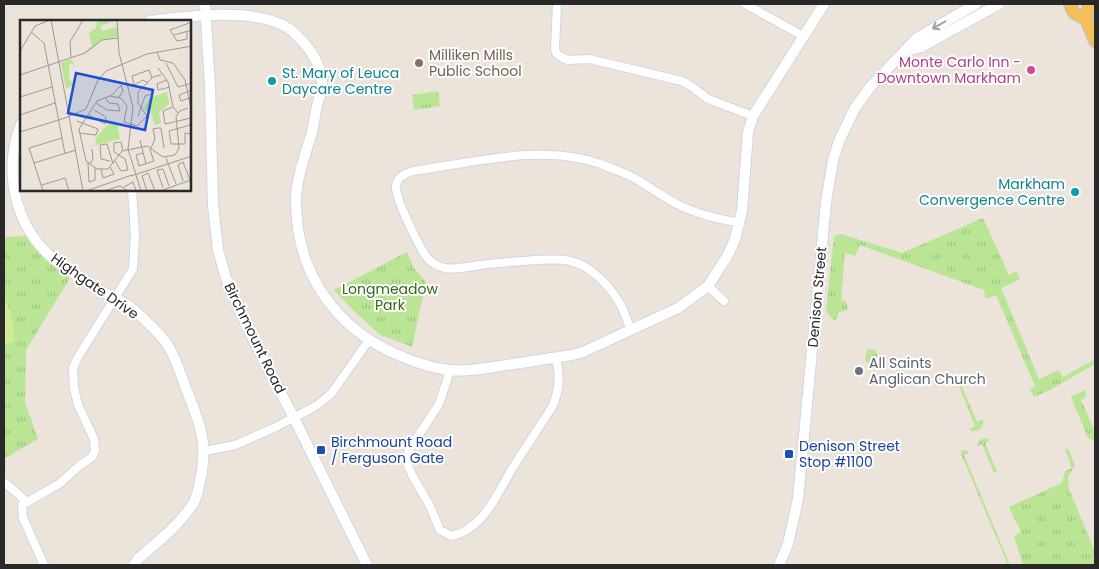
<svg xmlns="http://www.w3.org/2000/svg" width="1099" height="569" font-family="Poppins,sans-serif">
<defs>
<pattern id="grass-tufts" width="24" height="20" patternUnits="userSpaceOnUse" patternTransform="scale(1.25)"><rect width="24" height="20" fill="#b9e595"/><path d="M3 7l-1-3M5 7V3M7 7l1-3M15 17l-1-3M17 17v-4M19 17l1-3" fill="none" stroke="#9fc480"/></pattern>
</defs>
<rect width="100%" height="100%" fill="#ece3db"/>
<path fill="url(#grass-tufts)" d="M438 91 440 106 414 110 412 95Z
M983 218 1009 275 1016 271 1020 279 1001 288 1039 379 1059 370 1063 377 1095 359V364L1050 390 1034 397 1030 389 1035 386 996 295 986 299 984 290 860 245 855 256 845 253 841 300 846 301 848 310 839 312 837 319 834 320 826 311 834 236 841 234 902 253Z
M27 236 47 261 70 278 26 350 25 402 38 439 5 458 6 466 4 467V237Z
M407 252 414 268 426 282 412 347 379 334 352 309 334 290Z
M867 349 875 350 877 354 876 366 870 365 865 360Z
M959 380 977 422 983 420C984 428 979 432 971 431L970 429 975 426 957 381Z
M1085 390 1087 396 1081 400 1095 432V441L1088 438 1071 397Z
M987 438 990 440 985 443 997 472 994 473 982 444 977 446 979 440Z
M1065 449H1068L1075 465 1068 477 1069 489 1095 552V565H1023L1014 536 1021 532 1009 507 1062 483 1065 471 1072 468Z
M962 450 968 451 969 453 964 455 1010 565H1008L961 454Z"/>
<path fill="#cfec90" d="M4 297C11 311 15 325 14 341L4 344Z"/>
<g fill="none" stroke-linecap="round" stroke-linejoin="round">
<g stroke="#d0d6e3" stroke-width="10">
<path id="street" d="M557 4 555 49 556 53 561 57 568 60 589 59 682 81 691 86 708 99 753 116
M745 4 803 36
M708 286 724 301
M631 330C627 321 624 310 619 302 609 285 590 265 570 261 556 258 538 260 524 261 507 262 490 263 474 266 455 269 438 273 425 255 418 243 395 199 396 186 397 177 406 173 413 171 473 163 541 143 601 164 612 169 625 173 636 179 651 188 666 199 681 206 700 215 720 219 740 223
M450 371 439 404 409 450 406 460 412 475 430 506 440 530 451 536C483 530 497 494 512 469 525 448 539 428 552 407 560 390 560 376 556 358
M205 451 235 445 276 427 316 406 331 394 369 340
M4 482 26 501
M44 565 23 518 22 505 59 484 79 466 92 457 95 451 94 439 78 405 74 388 73 368 78 357 133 269 135 235 132 190"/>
</g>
<g stroke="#d0d6e3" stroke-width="12">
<path id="secondary" d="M205 4 210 87 213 205 218 250 226 278 248 329 294 418 367 565
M150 21C188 16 255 7 288 28 296 33 303 42 309 49 317 60 323 74 322 88 321 94 318 100 317 106 315 114 314 123 312 132 306 153 297 175 296 198 295 270 333 327 398 355 414 362 431 368 449 370 463 372 479 369 494 367 520 363 546 359 572 355L583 352 678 308 708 286 728 255 735 239 742 211 748 132 753 116 824 4
M907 51 921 47 999 4
M21 124C4 168 13 220 47 253 60 265 76 275 90 284 104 294 119 298 133 309 144 319 158 331 167 344 175 356 180 372 185 386 199 422 209 441 200 481 199 488 197 496 194 502 180 525 157 542 138 559L134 565
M779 565 788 544 798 499 826 202 833 160 839 141 855 108 871 86 917 38 976 4"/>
</g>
<g stroke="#c3c3c3" stroke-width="14">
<path id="primary" d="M1070 4 1074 13 1086 19
M1088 4 1089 6 1086 19 1095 41"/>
</g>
<use href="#street" stroke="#fff" stroke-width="8"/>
<use href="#secondary" stroke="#fff" stroke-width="10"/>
<use href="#primary" stroke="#f4bf57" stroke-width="11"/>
</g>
<defs><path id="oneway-shaft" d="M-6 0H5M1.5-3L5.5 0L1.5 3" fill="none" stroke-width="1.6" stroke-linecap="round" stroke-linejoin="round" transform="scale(1.25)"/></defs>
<use stroke="#9f9f9f" href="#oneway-shaft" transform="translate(939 25) rotate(150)"/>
<circle fill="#8d6e63" stroke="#fff" stroke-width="2" cx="419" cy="63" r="5"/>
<circle fill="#d1479c" stroke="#fff" stroke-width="2" cx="1031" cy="70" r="5"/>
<g fill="#0f9aa8" stroke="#fff" stroke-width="2">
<circle cx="272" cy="81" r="5"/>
<circle cx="1075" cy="192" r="5"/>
</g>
<circle fill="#6b7280" stroke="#fff" stroke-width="2" cx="859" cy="371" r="5"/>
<g fill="#1a4fb4" stroke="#fff" stroke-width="2">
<rect x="316" y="445" width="10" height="10" rx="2.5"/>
<rect x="784" y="449" width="10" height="10" rx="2.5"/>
</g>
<g text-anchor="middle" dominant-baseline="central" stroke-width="4" stroke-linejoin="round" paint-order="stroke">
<g font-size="14" fill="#785e54" stroke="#fff" text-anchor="start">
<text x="429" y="55">Milliken Mills<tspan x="429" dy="16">Public School</tspan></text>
</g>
<g font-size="14" fill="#b23c85" stroke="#fff" text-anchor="end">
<text x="1021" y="62">Monte Carlo Inn -<tspan x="1021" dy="16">Downtown Markham</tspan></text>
</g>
<g font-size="14" fill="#0d838f" stroke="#fff" text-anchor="start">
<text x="282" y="73">St. Mary of Leuca<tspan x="282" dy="16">Daycare Centre</tspan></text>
<text x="1065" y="184" text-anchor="end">Markham<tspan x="1065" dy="16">Convergence Centre</tspan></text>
</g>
<g font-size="14" fill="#292929" stroke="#fff">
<text transform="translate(95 286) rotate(35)">Highgate Drive</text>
<text transform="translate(817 297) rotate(-85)">Denison Street</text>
<text transform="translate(255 338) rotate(64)">Birchmount Road</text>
</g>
<g font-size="14" fill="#316818" stroke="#fff">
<text x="390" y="289">Longmeadow<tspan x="390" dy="16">Park</tspan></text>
</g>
<g font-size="14" fill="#5b616d" stroke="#fff" text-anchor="start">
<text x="869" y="363">All Saints<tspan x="869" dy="16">Anglican Church</tspan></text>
</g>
<g font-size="14" fill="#164399" stroke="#fff" text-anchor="start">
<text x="331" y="442">Birchmount Road<tspan x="331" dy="16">/ Ferguson Gate</tspan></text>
<text x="799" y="446">Denison Street<tspan x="799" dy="16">Stop #1100</tspan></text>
</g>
</g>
<g transform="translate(20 20)">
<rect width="171" height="171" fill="#ece3db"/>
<path d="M71 0H96L80 6 82 11 97 7V17L81 20 69 31 64 32 72 26 69 13 76 8 77 1ZM51 39 54 43 55 48 53 44 49 45V57L53 66 46 68 41 43ZM147 72 149 84 139 92 141 103 135 105 131 93 124 89 129 78ZM89 103H97L100 119 64 128 76 124 75 119Z" fill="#b9e595"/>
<path fill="none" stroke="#9e9994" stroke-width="1" d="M31 0 63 171M97 0 99 33 113 87 108 129 121 171M167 11V19L157 21 150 10 172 2M11 12 24 23 45 134M154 15 172 10M0 31 15 6 30 0M137 32 140 40 153 43 165 60 172 93M51 38 50 22 63 0M146 43 158 67 172 63M138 48 148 62 153 87 158 93M0 55 65 33 82 20 98 18M141 55 133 57 118 72V83L127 96 117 106 104 102 107 86 101 78 89 76 77 81 59 109 66 141 77 149H88L102 131 127 126 143 137 155 135 159 128 156 96 160 91 168 88M147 60 137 64 138 70 150 67M128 63 123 60 114 65 112 56 129 50 132 58M172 70 159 75 161 81 172 77M91 76 101 65 103 71 99 77M0 77 32 67M76 83 87 90 100 91 98 84 89 83 85 77M153 87 143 91 145 104 171 98 170 105 149 111 151 124H165V113L172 114M0 95 35 83M69 95 85 104 86 97 74 90M118 96 125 76 131 74M45 98 66 89 78 60 86 51 127 34 172 26M57 101 78 109 76 115 59 113M0 112 45 98M120 120 126 144M123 133 116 135 119 146 134 141 130 130 135 119 133 109 138 108H141L144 128M146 138 156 164M90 141 81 139 80 125 87 124 93 144M95 141 101 151 108 150 105 139 94 132V123L101 122 103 131M68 142 69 162 75 160V148M14 143 9 128 42 118M70 144 73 139 72 129M81 149 83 158 94 154 90 147M111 156 172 136M163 161 158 145 163 142 170 160M22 165 45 158 49 171M104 167 113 162 116 171M143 168 137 150 143 149 149 166M23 171 14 143 56 130M66 171 112 155M84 171 100 166 108 171M127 171 122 156 128 153 135 171M140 171 171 160"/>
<path fill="#1d4ed8" fill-opacity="0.15" stroke="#1d4ed8" stroke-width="2.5" d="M56 53 133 70 125 110 48 93Z"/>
<rect width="171" height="171" fill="none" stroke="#292929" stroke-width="2.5"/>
</g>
<rect width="1099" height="569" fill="none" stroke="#292929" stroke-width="10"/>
</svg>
